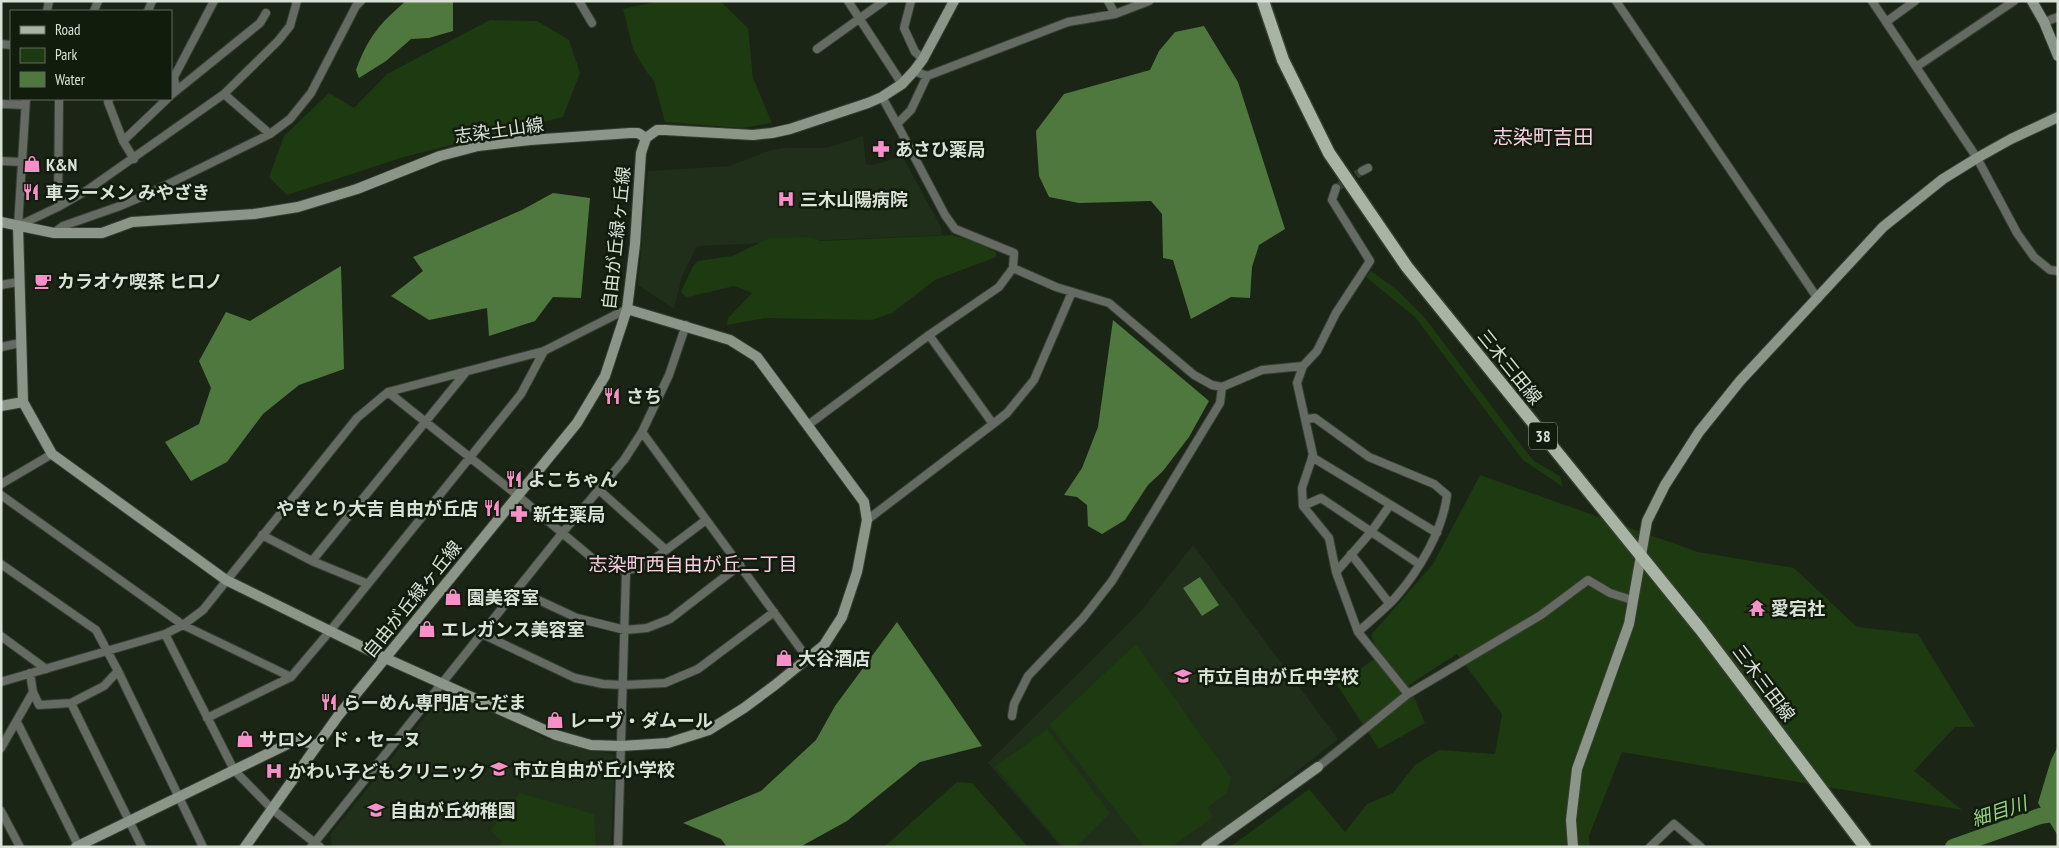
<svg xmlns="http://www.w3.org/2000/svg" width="2059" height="848" font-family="'PT Sans Narrow','Noto Sans JP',sans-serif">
<rect width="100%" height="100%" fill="#1a2516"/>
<path fill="#202f1a" d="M863 136 866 164 873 165 902 156 941 227 942 235 697 246 682 276 674 309 638 285 648 171 730 166 771 150 786 148H827Z
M1193 545 1338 739 1201 847H1061L988 763 1140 612Z
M450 690 546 739 615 755 611 847 332 846 330 835 442 696Z"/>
<path fill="#1d3a10" d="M658 1H720L748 28 753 78 772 123 741 128 665 122 654 81 646 71 633 49 623 9Z
M490 20 537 21 569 40 580 73 563 117 404 157 287 195 269 177 284 136 329 93 354 108 387 74Z
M952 235 975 242 996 252V257L935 280 892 313 872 320 765 318 727 325 728 318 752 293 734 286 693 296 686 297 681 292 693 266 698 261 732 256 770 238 811 237 820 241Z
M1371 271 1397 290 1425 318 1521 445 1534 461 1560 476 1563 487 1523 460 1415 317 1366 277Z
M1480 475 1698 552 1794 568 1857 627 1918 634 1975 727H1955L1914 771 1962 810 1622 752 1589 836 1590 847H1230L1309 789 1345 832 1367 804 1393 793 1415 765 1439 750 1495 754 1502 714 1457 654 1409 685 1425 723 1379 749 1337 685 1380 655 1371 635 1433 564Z
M1136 644 1231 777 1227 793 1207 808 1213 817 1172 847H1144L1049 725Z
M1047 729 1110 813 1076 847H1063L995 767Z
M957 782 972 783 1028 847H884Z
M520 793 594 814 596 847H498L502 841 490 831Z"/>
<path fill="#4f783e" d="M406 1H453V31L429 38 411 39 386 61 359 78 356 70C368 37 380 23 406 1Z
M1204 26 1238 82 1285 229 1259 245 1252 267 1250 298 1231 297 1191 319 1173 260 1163 258 1162 214 1151 201 1079 203 1049 197 1039 176 1036 131 1064 94 1150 70 1159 51 1175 32Z
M553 193 590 198 581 298 553 297 535 321 489 336 487 308 429 320 391 296 423 271 413 257 522 210Z
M341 266 344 369 299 385 263 414 227 462 191 481 165 442 199 424 211 388 199 361 226 312 250 321Z
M1113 320 1209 401 1189 437 1163 471 1148 485 1125 520 1102 534 1088 526 1087 505 1077 497 1064 495 1082 468 1098 427Z
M1200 577 1219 605 1202 616 1183 588Z
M897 622 982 746 920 762 847 821 800 847H727L721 839 683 823 761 791 816 740 835 706Z
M2058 746V836L2038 803 2051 760Z"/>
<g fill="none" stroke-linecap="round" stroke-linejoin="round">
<path stroke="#4f783e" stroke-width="16" d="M1953 847 2040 816 2058 813"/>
<path stroke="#374133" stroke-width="8" stroke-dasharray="8 4" stroke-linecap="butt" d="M1336 188 1362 171"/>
<g stroke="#353f31" stroke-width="10">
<path id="street" d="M579 1 592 23
M848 1 902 84
M911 1 904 28 915 52 923 59
M1108 1 1115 14
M1616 1 1818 299
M1872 1 1977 158 2017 233 2034 257 2050 270 2058 271
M47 11 49 1
M94 11 98 1
M148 11 152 1
M1886 22 1915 1
M2044 22 2058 17
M1 44 11 45
M817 49 884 1
M1916 67 2014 1
M914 71 927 76 911 110 897 124 945 215 955 229 1014 253 1013 268 999 287 929 335
M927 76 1068 22 1115 14 1149 1
M176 90 174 77 214 1
M224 94 270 134
M171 95 260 23 266 13
M882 97 897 124
M26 99 18 226 58 207 86 191 224 94 278 41 290 26 297 1
M109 99 108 102 123 141 134 159
M1 104 25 105
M123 141 167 99
M1 161 21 162
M1362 171 1368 168
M1336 188 1332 200 1370 261 1336 313 1317 351 1303 366 1297 383 1313 455 1302 488 1303 506 1329 538 1336 572 1358 632 1408 694
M58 207 59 99
M54 233 63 226 120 206 148 194 270 134 290 119 311 93 356 6 361 1
M1013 268 1056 287 1109 303 1194 375 1212 385 1222 387 1262 370 1303 366
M1 285 18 282
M1 347 20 343
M388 392 517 495 598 563 626 571 646 565 706 520
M1306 419 1315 418 1369 457 1434 484 1447 495C1443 530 1419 571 1395 598 1384 610 1370 621 1358 632
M993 424 1007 413 1034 380 1072 292
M808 425 929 335 993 424 867 520
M642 432 808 659
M1312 457 1437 533
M1 484 52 454
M599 490 666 550
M1 495 183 625 291 677
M1303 506 1321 498 1419 564
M262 535 312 561 368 584
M1351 554 1389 603
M312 561 466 372
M1 564 96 630 118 671 203 847
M1336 572 1371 532 1390 505
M517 590 577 618 625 630 647 628 670 619 740 565
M482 634 575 678 603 684 623 685 665 683 698 669 774 612
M1 636 46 669
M1 682 165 634
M33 692 39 705 71 703 104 686 118 671
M71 703 142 847
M1012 716 1014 704 1028 676 1083 618 1112 581 1220 403 1222 387
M207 718 291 677 330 631 521 394 544 351
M17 722 79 847
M1 748 33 692 30 673
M1318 767 1408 694 1541 615 1588 580 1610 593 1632 600
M1 811 20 847
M311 847 563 532 624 460 642 432 669 375 686 325
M320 847 272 809 234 770 165 634 183 625 203 610 357 418 388 392 544 351 627 309
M618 847 626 571
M1650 847 1674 824 1701 847"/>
</g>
<g stroke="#353f31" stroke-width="12">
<path id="secondary" d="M2032 1 2044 22 2058 56
M1 222 54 233H102L132 222 254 214 298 207 357 189 440 156 478 146 530 140 630 133H638L646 138
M18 226 23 402 52 454 226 580 385 658 556 735 591 745 621 746 668 743 709 730 744 708 775 685 824 645 842 617 857 572 867 520 864 502 757 357 730 340 627 309
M1 406 23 402
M76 847 296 740 317 745
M245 847 338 716 577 423 605 376 627 309 635 244 641 153 646 138 657 130H665L753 135 772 133 790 129 868 103 882 97 902 84 914 71 923 59 954 1
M1206 847 1318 767
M1573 847 1571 820 1577 769 1629 624 1647 521 1665 485 1699 432 1740 381 1883 227 1943 179 1977 158 2011 139 2058 117"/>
</g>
<g stroke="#353f31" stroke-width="15">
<path id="primary" d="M1263 1 1283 60 1329 153 1407 267 1701 630 1865 847"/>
</g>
<use href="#street" stroke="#656b63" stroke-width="8"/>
<use href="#secondary" stroke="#8b9588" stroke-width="10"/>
<use href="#primary" stroke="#a9b5a4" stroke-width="12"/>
</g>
<defs>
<g id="pharmacy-bare" transform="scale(1.35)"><path d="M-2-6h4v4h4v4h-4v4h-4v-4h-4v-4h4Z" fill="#f98fc9" stroke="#111c0d" stroke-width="2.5" paint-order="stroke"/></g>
<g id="shop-bare" transform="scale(1.35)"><path d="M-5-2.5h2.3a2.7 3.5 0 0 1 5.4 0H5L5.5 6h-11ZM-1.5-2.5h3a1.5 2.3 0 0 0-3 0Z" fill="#f98fc9" stroke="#111c0d" stroke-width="2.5" paint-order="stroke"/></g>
<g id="restaurant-bare" transform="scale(1.35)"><path d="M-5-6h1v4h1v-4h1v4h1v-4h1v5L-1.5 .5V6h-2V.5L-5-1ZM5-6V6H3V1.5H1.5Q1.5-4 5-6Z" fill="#f98fc9" stroke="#111c0d" stroke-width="2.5" paint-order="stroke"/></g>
<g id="hospital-bare" transform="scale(1.35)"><path d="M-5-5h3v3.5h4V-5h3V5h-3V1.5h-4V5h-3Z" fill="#f98fc9" stroke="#111c0d" stroke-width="2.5" paint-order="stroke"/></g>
<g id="cafe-bare" transform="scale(1.35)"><path d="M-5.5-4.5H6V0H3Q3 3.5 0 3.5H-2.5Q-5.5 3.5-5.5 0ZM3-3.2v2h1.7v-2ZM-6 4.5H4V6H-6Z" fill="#f98fc9" stroke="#111c0d" stroke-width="2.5" paint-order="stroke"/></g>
<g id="temple-bare" transform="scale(1.35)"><path d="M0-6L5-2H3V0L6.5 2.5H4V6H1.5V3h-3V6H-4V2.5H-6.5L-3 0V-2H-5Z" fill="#f98fc9" stroke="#111c0d" stroke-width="2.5" paint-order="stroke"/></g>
<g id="school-bare" transform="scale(1.35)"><path d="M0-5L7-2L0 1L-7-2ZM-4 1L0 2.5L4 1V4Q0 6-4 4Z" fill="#f98fc9" stroke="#111c0d" stroke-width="2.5" paint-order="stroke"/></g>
</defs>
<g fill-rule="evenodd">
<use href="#pharmacy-bare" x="881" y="149"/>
<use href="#shop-bare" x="32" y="164"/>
<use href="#restaurant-bare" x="31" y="192"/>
<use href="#hospital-bare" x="786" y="199"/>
<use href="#cafe-bare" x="43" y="281"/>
<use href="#restaurant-bare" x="612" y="396"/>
<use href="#restaurant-bare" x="514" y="479"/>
<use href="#restaurant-bare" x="492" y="508"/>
<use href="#pharmacy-bare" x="519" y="514"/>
<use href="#shop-bare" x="453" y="597"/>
<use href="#temple-bare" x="1757" y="608"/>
<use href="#shop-bare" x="427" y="629"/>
<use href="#shop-bare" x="784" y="658"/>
<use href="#school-bare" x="1183" y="676"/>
<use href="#restaurant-bare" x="329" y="702"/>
<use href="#shop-bare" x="555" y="720"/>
<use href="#shop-bare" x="245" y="739"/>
<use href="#school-bare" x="499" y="769"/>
<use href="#hospital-bare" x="274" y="771"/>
<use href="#school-bare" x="376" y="810"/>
</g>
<g text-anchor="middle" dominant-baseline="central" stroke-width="5" stroke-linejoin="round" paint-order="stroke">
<rect fill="#111c0d" stroke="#9ea69a" stroke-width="1" x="1529" y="422.5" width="28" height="27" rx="4"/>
<g font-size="16" font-weight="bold" fill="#dae1d7">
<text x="1543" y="436">38</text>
</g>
<g font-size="18" fill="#dae1d7" stroke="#111c0d">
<text transform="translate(499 130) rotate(-8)">志染土山線</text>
<text transform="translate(616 238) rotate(-84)">自由が丘緑ヶ丘線</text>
<text transform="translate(1510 367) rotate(51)">三木三田線</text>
<text transform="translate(412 599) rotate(-51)">自由が丘緑ヶ丘線</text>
<text transform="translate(1764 683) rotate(53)">三木三田線</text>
</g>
<g font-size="18" font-weight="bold" fill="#dae1d7" stroke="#111c0d" text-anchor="start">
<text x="895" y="149">あさひ薬局</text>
<text x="46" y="164">K&amp;N</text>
<text x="45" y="192">車ラーメン みやざき</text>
<text x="800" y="199">三木山陽病院</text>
<text x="57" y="281">カラオケ喫茶 ヒロノ</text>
<text x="626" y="396">さち</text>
<text x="528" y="479">よこちゃん</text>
<text x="478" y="508" text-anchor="end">やきとり大吉 自由が丘店</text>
<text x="533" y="514">新生薬局</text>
<text x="467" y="597">園美容室</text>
<text x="1771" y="608">愛宕社</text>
<text x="441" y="629">エレガンス美容室</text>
<text x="798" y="658">大谷酒店</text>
<text x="1197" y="676">市立自由が丘中学校</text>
<text x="343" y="702">らーめん専門店 こだま</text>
<text x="569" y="720">レーヴ・ダムール</text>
<text x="259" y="739">サロン・ド・セーヌ</text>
<text x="513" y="769">市立自由が丘小学校</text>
<text x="288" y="771">かわい子どもクリニック</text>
<text x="390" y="810">自由が丘幼稚園</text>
</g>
<g font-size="19" fill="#fdcee5" stroke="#111c0d">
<text x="693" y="564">志染町西自由が丘二丁目</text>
</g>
<g font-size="19" font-style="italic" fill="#98d481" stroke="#111c0d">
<text transform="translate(1999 811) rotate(-18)">細目川</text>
</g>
<g font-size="20" fill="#fdcee5" stroke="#111c0d">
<text x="1543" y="137">志染町吉田</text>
</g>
</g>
<rect width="2059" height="848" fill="none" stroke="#dae1d7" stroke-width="5"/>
<rect x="10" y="10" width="162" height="90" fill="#111c0d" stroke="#616b5e"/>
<rect x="20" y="26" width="25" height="8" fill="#a9b5a4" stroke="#616b5e"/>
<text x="55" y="35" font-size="15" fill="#dae1d7">Road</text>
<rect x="20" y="48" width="25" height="15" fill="#1d3a10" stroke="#616b5e"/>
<text x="55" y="60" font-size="15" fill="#dae1d7">Park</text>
<rect x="20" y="72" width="25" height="15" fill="#4f783e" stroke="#616b5e"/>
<text x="55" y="85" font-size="15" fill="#dae1d7">Water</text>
</svg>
